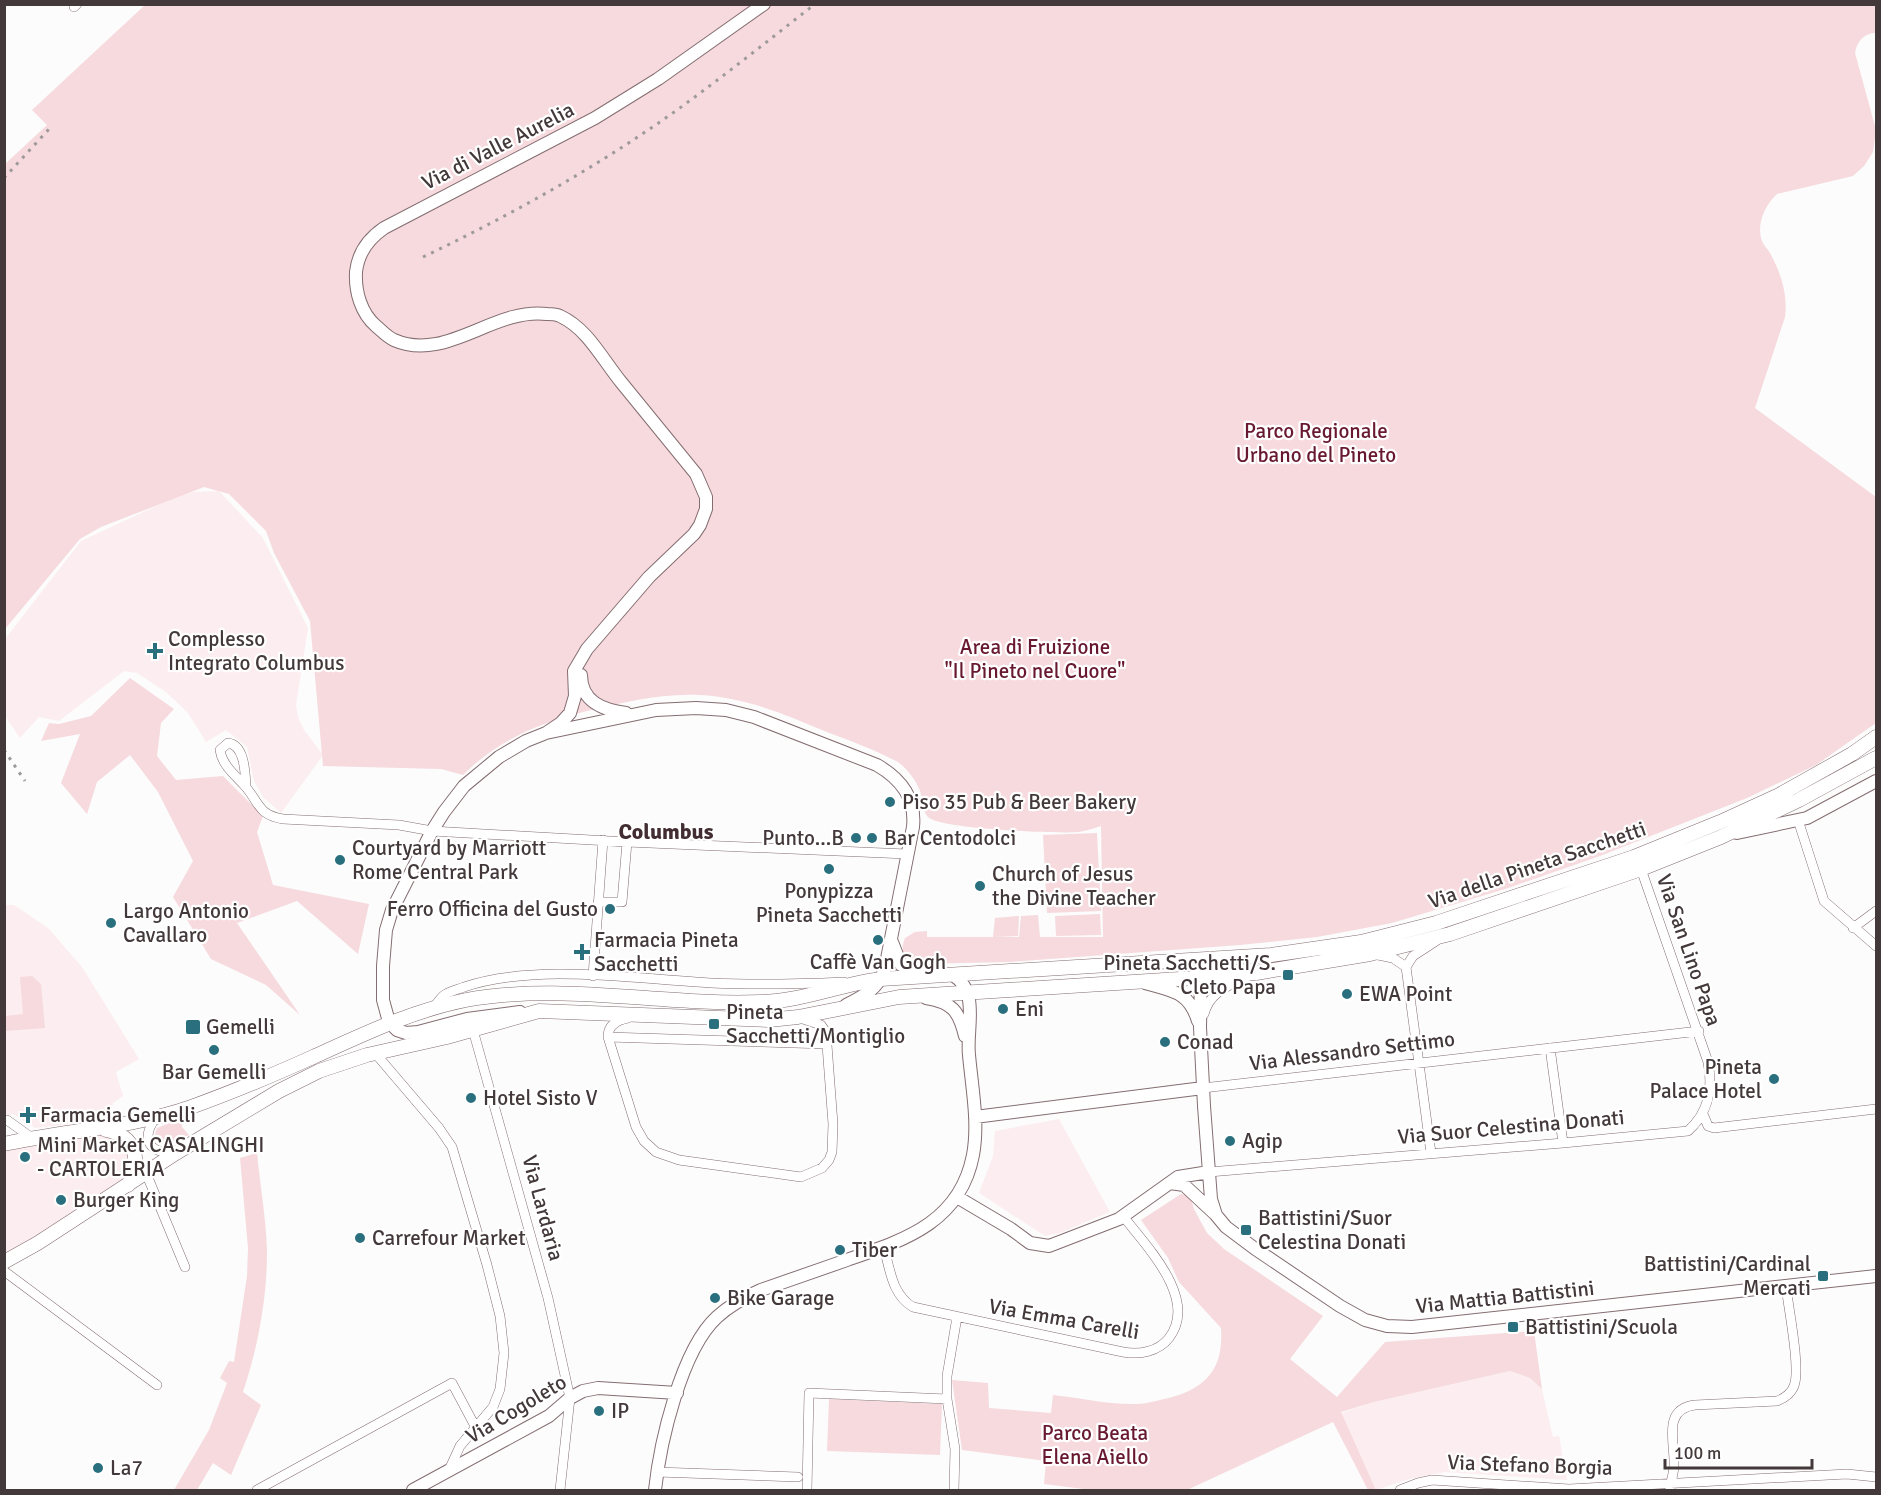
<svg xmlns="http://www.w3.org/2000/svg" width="1881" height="1495" font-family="Signika,sans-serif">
<rect width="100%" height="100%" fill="#fcfcfc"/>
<path fill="#fcedf0" d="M219 491 263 538 308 628 296 705 298 717 304 730 323 755 281 813 263 797 254 781 247 747 226 730 206 742 188 713 166 692 137 673 124 671 59 721 39 717 20 738 5 716V639L81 541 171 499 192 492Z
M4 905H14L48 928 82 967 139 1059 116 1072 123 1096 113 1103 107 1120 35 1128 13 1114 5 1116Z
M1059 1119 1110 1212 1060 1233 1045 1236 979 1193 993 1156 995 1131Z
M100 1133 109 1134 126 1148 129 1153 128 1172 120 1182 34 1240 5 1256V1151Z
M1510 1371 1530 1378 1542 1389 1553 1437 1559 1436 1567 1480 1445 1472 1409 1479 1376 1490 1341 1413 1374 1402Z"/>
<path fill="#f6dade" d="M145 5H1876V33C1864 33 1857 41 1855 53L1876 130 1873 152 1864 166 1853 176 1777 194C1765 205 1756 224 1762 241 1764 246 1768 249 1770 253 1781 273 1788 295 1785 317L1755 408 1876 497V723L1816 765 1747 798 1600 856 1505 889 1392 923 1317 937 1240 945 1009 962 916 964C903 960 900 950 905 938L915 932 927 931V937H993L995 918 1019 916 1018 936 994 937H1019L1021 916 1038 915 1040 937H1103L1101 826C1094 828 1086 831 1078 832 1058 834 939 829 928 817 922 811 923 799 920 791 916 780 908 770 898 762 875 750 851 741 827 732 786 715 745 697 700 695 660 693 621 703 583 712 537 724 497 741 463 775L441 769 323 766 310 621 274 553 266 531 229 494 204 487 101 527 80 539 5 629V164L47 125 32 110Z
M130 678 174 709 161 723 157 756 176 780 223 776 263 816 257 832 273 885 369 904 358 954 297 901 237 923 300 1015 266 985 211 959 173 897 193 861 158 792 130 755 97 782 87 814 61 783 80 734 41 741 49 723 59 724 91 716Z
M1097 833 1101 911 1047 913 1043 835Z
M1100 914 1101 935 1056 936 1055 916Z
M32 976 41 984 45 1028 5 1031V1016L23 1014 20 977Z
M182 1118V1127L189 1135C177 1140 159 1153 155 1134L157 1128Z
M257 1153C260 1185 266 1218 267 1251 267 1299 258 1347 243 1392L261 1405 231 1475 213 1463 197 1490H174L209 1430 227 1383 220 1378 229 1361 234 1362 247 1276 248 1248 240 1158Z
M1181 1194 1190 1196 1194 1209 1207 1233 1224 1249 1323 1316 1290 1359 1337 1397 1385 1342 1534 1331 1542 1389 1530 1378 1510 1371 1374 1402 1341 1412 1376 1490H1368L1333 1422 1187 1490H1092L1044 1484 1046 1461 962 1450 952 1380 988 1383 989 1408 1051 1413 1053 1395C1081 1398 1109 1405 1137 1404 1146 1404 1155 1401 1164 1399 1204 1390 1224 1371 1221 1328L1179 1282 1168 1258 1141 1220Z
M829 1399 942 1404 940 1455 827 1451Z"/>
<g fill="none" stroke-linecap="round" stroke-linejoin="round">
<g stroke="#846d70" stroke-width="10">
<path id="street" d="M74 7 77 4
M246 786C245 773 245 745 228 743L220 750C222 765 235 775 244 785 259 801 257 815 283 819L399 825 432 831 627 842 907 854
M1798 820 1824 901 1876 946
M598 902H622L627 842
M1853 928 1876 911
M1378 955 1393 958 1406 967
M593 976 603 840
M434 1007C437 1003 440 999 443 996 449 991 457 990 464 987 536 963 635 979 711 983 755 985 800 984 844 982
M1204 1014C1210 991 1229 986 1248 976
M628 1018C617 1020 608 1025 608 1037L636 1127 644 1141 656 1152 679 1160 801 1177 822 1168 829 1160 832 1152 833 1124 826 1032 821 1025 800 1018
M473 1030 548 1298 570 1398 560 1490
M608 1037 827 1044
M1550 1048 1563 1143
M375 1053 439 1128 452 1147 487 1265 500 1316 504 1353 500 1389 493 1407 460 1446 449 1470
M1203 1088 1699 1031
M1703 1114 1708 1126 1714 1128 1876 1109
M156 1117C140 1140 149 1153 175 1153
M4 1121 7 1120 32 1138
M1431 1153 1406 967 1413 956 1436 941
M1209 1172 1563 1143 1688 1131C1709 1112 1713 1089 1708 1062L1641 869
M146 1173 185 1267
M884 1248C890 1269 892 1295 913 1307L1123 1352C1139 1355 1158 1352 1169 1338 1199 1299 1146 1246 1123 1216
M4 1271 157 1385
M657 1472 798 1477
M1670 1488C1671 1480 1674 1473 1674 1465 1675 1442 1662 1409 1695 1405L1777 1401C1785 1398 1791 1394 1794 1386 1801 1369 1788 1306 1786 1286
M257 1490 452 1383 476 1428
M807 1490 809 1393 947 1399
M954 1490 955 1449 947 1399V1376L957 1317
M1400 1490 1418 1483 1432 1480 1569 1489 1847 1474 1876 1477"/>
</g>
<g stroke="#846d70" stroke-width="14">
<path id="secondary" d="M581 675C581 702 603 710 626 713
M546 733 561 723 570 713 575 696 574 671 587 649 649 577 694 534 700 525 706 509V497L696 474C671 443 646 413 621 382 602 359 588 329 560 316 556 314 551 314 547 314 494 307 446 363 394 340 387 337 381 330 376 326 361 313 355 292 356 272 358 253 368 239 384 228L595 118 658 79 764 4
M1737 833 1807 818 1876 781
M892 942 901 965 926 975
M1188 960 1197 968 1201 978 1200 1027 1204 1106 1211 1199 1216 1215 1226 1227 1254 1248 1340 1306 1365 1320 1387 1326 1412 1327 1876 1276
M1145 983C1172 991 1189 991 1198 1021
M926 998C952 1002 959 1011 965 1036
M520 1012 467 1019 418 1032 406 1033 397 1030 389 1022 383 1000V966L386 930 392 910 432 831 444 812 464 786 499 757 526 741 546 733 656 710 696 708 726 710 754 717 877 765C901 779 916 798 913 827L885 969C878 989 864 996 846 1005
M975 1117 1203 1088
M1170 1183 1184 1185 1214 1213
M957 1197 1011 1229 1030 1243 1049 1246 1119 1219 1178 1177 1209 1172
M413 1490 549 1416 570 1398 583 1391 598 1388 677 1393
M655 1490C660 1443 681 1350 717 1317 730 1305 745 1297 761 1290 789 1280 818 1270 847 1260 904 1240 960 1223 973 1155 979 1123 972 1088 969 1055 966 1029 980 992 953 975"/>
</g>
<g stroke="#846d70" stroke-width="15">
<path id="primary" d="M106 1130C136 1136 142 1160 128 1185
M4 1144C67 1130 131 1128 191 1107 233 1092 273 1075 313 1057 364 1034 411 1011 466 1000 564 982 663 1006 761 1002 803 1001 841 984 881 979L1271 955 1361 942 1436 923 1634 857 1720 822 1779 795 1852 754 1876 737
M4 1262 38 1243 176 1153 279 1091 319 1071 367 1055 447 1037 539 1011 769 1020 798 1017 899 997 1211 977 1256 973 1370 954 1450 934 1641 869 1721 837 1799 800 1876 758"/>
</g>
<use href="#street" stroke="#fff" stroke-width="9"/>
<use href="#secondary" stroke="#fff" stroke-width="12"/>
<use href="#primary" stroke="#fff" stroke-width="14"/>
<path stroke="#9e999a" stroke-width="3" stroke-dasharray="3 6" stroke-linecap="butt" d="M4 178 50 128
M423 257C511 215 597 167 677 110 724 76 769 40 815 4
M4 750 25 781"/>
</g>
<g fill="#296f7e" stroke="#fff" stroke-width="2">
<path d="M152 642h6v6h6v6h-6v6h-6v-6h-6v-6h6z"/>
<circle cx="890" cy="802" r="6"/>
<circle cx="856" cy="838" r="6"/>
<circle cx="872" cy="838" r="6"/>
<circle cx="340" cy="860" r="6"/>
<circle cx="829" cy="869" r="6"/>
<circle cx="980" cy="886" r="6"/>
<circle cx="610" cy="909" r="6"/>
<circle cx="111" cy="923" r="6"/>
<circle cx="878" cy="940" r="6"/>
<path d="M579 943h6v6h6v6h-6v6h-6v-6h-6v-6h6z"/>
<rect x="1282" y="969" width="12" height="12" rx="3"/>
<circle cx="1347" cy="994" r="6"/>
<circle cx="1003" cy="1009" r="6"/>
<rect x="708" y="1018" width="12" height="12" rx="3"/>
<rect x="185" y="1019" width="16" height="16" rx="3"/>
<circle cx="1165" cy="1042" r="6"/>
<circle cx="214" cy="1050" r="6"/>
<circle cx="1774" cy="1079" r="6"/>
<circle cx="471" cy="1098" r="6"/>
<path d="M25 1106h6v6h6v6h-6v6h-6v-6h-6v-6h6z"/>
<circle cx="1230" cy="1141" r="6"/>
<circle cx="25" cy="1157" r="6"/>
<circle cx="61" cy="1200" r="6"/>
<rect x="1240" y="1224" width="12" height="12" rx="3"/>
<circle cx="360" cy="1238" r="6"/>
<circle cx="840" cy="1250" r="6"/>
<rect x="1817" y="1270" width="12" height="12" rx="3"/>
<circle cx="715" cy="1298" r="6"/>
<rect x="1507" y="1321" width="12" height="12" rx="3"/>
<circle cx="599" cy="1411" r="6"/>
<circle cx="98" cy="1468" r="6"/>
</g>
<g text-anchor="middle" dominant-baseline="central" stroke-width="4.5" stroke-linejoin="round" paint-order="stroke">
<g font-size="21" fill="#43393b" stroke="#fff">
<text transform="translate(498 146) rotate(-27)">Via di Valle Aurelia</text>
<text transform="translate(1537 865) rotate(-19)">Via della Pineta Sacchetti</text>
<text transform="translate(1689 950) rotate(71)">Via San Lino Papa</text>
<text transform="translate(1352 1051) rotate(-7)">Via Alessandro Settimo</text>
<text transform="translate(1511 1127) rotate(-5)">Via Suor Celestina Donati</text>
<text transform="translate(543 1208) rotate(75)">Via Lardaria</text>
<text transform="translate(1505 1297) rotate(-6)">Via Mattia Battistini</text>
<text transform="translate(1064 1319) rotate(10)">Via Emma Carelli</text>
<text transform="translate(516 1409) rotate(-31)">Via Cogoleto</text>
<text transform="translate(1530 1465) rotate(2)">Via Stefano Borgia</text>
</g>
<g font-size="21" fill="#681830" stroke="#fff">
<text x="1316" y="431">Parco Regionale<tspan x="1316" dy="24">Urbano del Pineto</tspan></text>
<text x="1035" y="647">Area di Fruizione<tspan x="1035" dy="24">"Il Pineto nel Cuore"</tspan></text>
<text x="1095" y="1433">Parco Beata<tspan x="1095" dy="24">Elena Aiello</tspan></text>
</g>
<g font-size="21" fill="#43393b" stroke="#fff" text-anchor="start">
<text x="168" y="639">Complesso<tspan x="168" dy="24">Integrato Columbus</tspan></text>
<text x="902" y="802">Piso 35 Pub &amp; Beer Bakery</text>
<text x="844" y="838" text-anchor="end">Punto...B</text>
<text x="884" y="838">Bar Centodolci</text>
<text x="352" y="848">Courtyard by Marriott<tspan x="352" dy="24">Rome Central Park</tspan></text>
<text x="992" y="874">Church of Jesus<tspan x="992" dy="24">the Divine Teacher</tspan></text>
<text x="829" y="891" text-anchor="middle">Ponypizza<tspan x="829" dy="24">Pineta Sacchetti</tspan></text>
<text x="598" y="909" text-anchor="end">Ferro Officina del Gusto</text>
<text x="123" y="911">Largo Antonio<tspan x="123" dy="24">Cavallaro</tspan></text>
<text x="594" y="940">Farmacia Pineta<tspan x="594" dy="24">Sacchetti</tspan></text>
<text x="878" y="962" text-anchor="middle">Caffè Van Gogh</text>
<text x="1276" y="963" text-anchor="end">Pineta Sacchetti/S.<tspan x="1276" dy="24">Cleto Papa</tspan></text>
<text x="1359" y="994">EWA Point</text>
<text x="1015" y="1009">Eni</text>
<text x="726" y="1012">Pineta<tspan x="726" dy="24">Sacchetti/Montiglio</tspan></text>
<text x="206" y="1027">Gemelli</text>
<text x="1177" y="1042">Conad</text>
<text x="1762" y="1067" text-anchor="end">Pineta<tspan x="1762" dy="24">Palace Hotel</tspan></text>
<text x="214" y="1072" text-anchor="middle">Bar Gemelli</text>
<text x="483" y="1098">Hotel Sisto V</text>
<text x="40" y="1115">Farmacia Gemelli</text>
<text x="1242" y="1141">Agip</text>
<text x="37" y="1145">Mini Market CASALINGHI<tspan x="37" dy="24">- CARTOLERIA</tspan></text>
<text x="73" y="1200">Burger King</text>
<text x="1258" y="1218">Battistini/Suor<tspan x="1258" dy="24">Celestina Donati</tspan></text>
<text x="372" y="1238">Carrefour Market</text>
<text x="852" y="1250">Tiber</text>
<text x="1811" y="1264" text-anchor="end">Battistini/Cardinal<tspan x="1811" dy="24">Mercati</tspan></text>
<text x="727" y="1298">Bike Garage</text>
<text x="1525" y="1327">Battistini/Scuola</text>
<text x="611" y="1411">IP</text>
<text x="110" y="1468">La7</text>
</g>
<g font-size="22" font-weight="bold" fill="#422e32" stroke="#fff">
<text x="666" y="831">Columbus</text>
</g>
</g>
<rect width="1881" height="1495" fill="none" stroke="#43393b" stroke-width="12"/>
<path d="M1665 1459v9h147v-9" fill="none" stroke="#43393b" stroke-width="3"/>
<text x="1674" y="1459" font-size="18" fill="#43393b" stroke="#ffffff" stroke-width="4.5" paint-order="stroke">100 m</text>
</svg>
